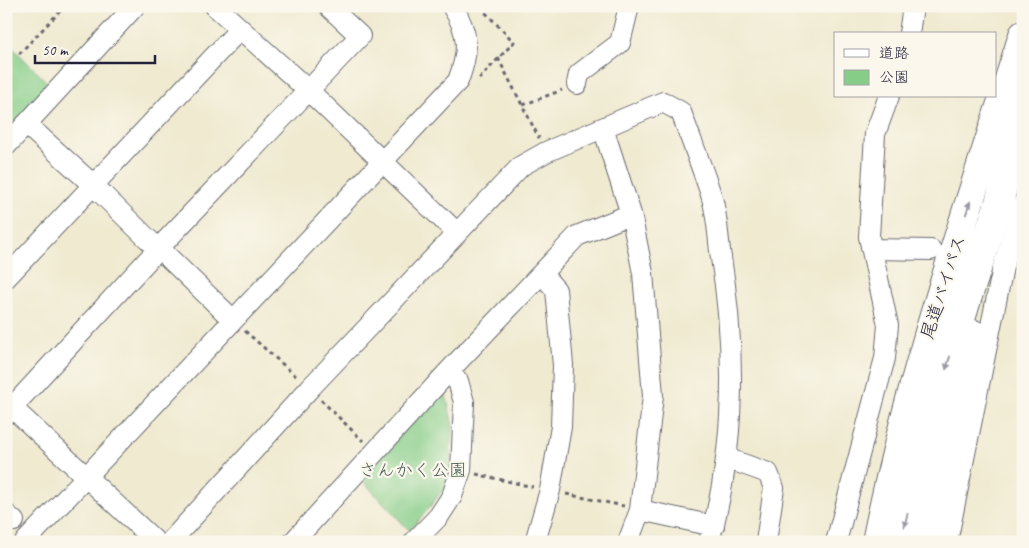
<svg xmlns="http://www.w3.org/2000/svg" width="1029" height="548" font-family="Caveat,'Klee One',sans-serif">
<rect width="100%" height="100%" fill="#fbf7ec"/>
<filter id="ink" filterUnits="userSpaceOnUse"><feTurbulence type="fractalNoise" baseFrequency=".02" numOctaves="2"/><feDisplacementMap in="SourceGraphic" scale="10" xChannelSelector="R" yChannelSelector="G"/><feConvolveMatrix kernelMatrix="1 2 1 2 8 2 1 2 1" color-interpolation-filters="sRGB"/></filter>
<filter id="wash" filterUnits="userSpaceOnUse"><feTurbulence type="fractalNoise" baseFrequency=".0096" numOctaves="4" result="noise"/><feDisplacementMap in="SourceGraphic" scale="20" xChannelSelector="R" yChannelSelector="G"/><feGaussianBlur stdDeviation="1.12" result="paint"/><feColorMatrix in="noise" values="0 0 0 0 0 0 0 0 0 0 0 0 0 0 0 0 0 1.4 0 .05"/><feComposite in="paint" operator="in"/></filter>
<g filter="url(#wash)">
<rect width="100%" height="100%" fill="#efead0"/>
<path fill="#86cd88" stroke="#547862" d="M6 41 50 85 6 132Z
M443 382 453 426 449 483 410 531 359 477Z"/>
</g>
<g filter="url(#ink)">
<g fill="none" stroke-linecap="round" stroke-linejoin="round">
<g stroke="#6a686f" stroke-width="22">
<path id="minor" d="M215 6 309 91 457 233
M909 34 913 6
M577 84 579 74 620 43 629 6
M26 124 93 185 158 249 164 253 233 320
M603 128 631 214 643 273 653 396 640 510 628 542
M6 146 135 6
M872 249 931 250
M6 278 240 29
M6 402 156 542
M6 414 158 249 360 36 328 6
M726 458 768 473 774 488 766 542
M640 510 714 526
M6 514 14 521
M25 542 458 81C469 52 470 34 452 6
M170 542 310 388 521 166 546 152 663 102 681 112C691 140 703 169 712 198 717 215 718 234 720 251 736 347 736 448 709 542
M293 542 447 373 577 236 631 214
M414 542 439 516 452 496 461 470 464 402 458 381 447 373
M535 542 550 490 561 427 563 365 556 290 542 274
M836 542 885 358 888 325 869 237 875 134 889 96
M947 542 1003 267 1023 204"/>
</g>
<g stroke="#6a686f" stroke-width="30">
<path id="highway" d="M876 542C911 369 970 203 1023 35
M902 542 937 399 968 296 999 203 1023 116
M931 542 973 334"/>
</g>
<path stroke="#6a686f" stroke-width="3" stroke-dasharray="4 4" stroke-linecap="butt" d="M19 54 65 6
M498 58 539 138
M479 79 514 42 479 6
M523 105 562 90
M245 331 297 377
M321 400 363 441
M476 474 533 487
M566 494 624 506"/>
<use href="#minor" stroke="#fff" stroke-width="20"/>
<use href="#highway" stroke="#fff" stroke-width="28"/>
</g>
<defs><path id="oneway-solid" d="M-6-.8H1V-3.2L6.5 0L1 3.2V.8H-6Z" transform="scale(1.25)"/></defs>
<g fill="#9c9ca7">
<use href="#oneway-solid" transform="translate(968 208) rotate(-72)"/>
<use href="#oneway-solid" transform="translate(948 363) rotate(107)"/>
<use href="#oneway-solid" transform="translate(906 520) rotate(103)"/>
</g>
</g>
<g text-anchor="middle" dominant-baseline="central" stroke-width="4.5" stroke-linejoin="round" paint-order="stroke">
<g font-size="18" fill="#22223b" stroke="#fbf7ec">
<text transform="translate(943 287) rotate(-72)">尾道バイパス</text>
</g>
<g font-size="18" fill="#455e56" stroke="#fbf7ec">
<text x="413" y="470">さんかく公園</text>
</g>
</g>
<rect width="1029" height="548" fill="none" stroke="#fbf7ec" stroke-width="25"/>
<rect x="834" y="32" width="162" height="65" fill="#fbf7ec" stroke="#a4a2a5"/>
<rect x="844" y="49" width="25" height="8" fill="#ffffff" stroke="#a4a2a5"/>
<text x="879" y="58" font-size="15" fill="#22223b">道路</text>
<rect x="844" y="70" width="25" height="15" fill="#86cd88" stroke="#a4a2a5"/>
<text x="879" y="82" font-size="15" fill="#22223b">公園</text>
<path d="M35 55v8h120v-8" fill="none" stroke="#22223b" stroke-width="2.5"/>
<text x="42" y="55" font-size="15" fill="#22223b" stroke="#fbf7ec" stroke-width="4" paint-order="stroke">50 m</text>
</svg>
